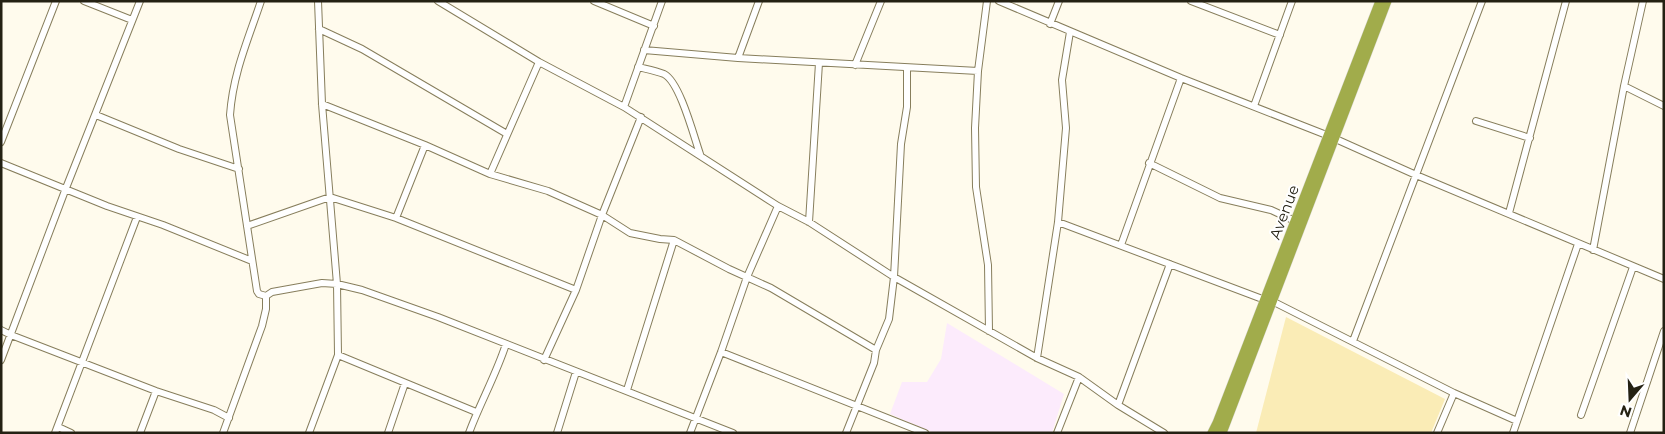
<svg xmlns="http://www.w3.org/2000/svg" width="1665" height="434" font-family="Montserrat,sans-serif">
<rect width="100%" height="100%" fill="#fffbed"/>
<path fill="#fcebfc" d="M947 323 1064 394 1052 433H934L890 414 902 382H927L941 359Z"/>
<path fill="#faecb6" d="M1286 317 1445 399 1431 433H1256Z"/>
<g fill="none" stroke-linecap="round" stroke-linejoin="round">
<g stroke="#877e5c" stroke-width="8">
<path id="minor" d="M84 1 132 20
M261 1C248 40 233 73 230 115L257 291 259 294 266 296
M438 1 539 62 624 107 778 206 809 222 894 277 1037 358 1079 377 1118 405 1164 433
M594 1 654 26
M759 1 738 58 978 71
M987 1 978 71 975 128 976 187 988 265 989 331
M999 1 1181 78 1329 136 1416 175 1664 279
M1191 1 1280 35
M1050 24 1059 1
M319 29 362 49 507 134
M644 50 738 58
M855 65 881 1
M638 67C646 69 656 71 664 74 680 82 694 137 700 154
M1624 86 1664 106
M322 104 425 145 490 174 548 191 602 215 630 233 660 239 674 240 729 269 771 288 876 350
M1254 106 1292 1
M624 107 662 1
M96 115 179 149 239 169
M1476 121 1530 138
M1 142 56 1
M1 163 107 206 163 225 252 261
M1149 163 1220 198 1271 210 1295 221
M490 174 539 62
M1509 213 1566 1
M396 218 425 145
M809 222 819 63
M1058 222 1265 300
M247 226 330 197 396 218 576 290
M1121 245 1181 78
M1593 250 1624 86 1643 1
M266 296 272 292 322 283 337 284 362 290 438 317 733 433
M1272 301 1454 393 1517 421
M1 330 11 335 156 391 214 410 229 418
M1353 341 1482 1
M721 352 925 433
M338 355 476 412
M1037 358 1058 222 1066 128 1062 80 1070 32
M1 360 66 188 140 1
M544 360 576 290 602 215 641 117
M627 390 674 240
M1118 405 1170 264
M1581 415 1633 267
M58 427 71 433
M55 433 137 217
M140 433 156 391
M223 433 262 326 266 309V296
M309 433 338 355 337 284 322 104 318 1
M388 433 405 383
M469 433C480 403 496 375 506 344
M557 433 576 372
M690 433 721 352 747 277 778 206
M846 433 874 363 876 350 889 319 894 277 901 144 907 107V68
M1057 433 1079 377
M1437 433 1454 393
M1513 433 1578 244
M1630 433 1664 331"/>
</g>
<g stroke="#dcdbd9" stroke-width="10">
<path id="highway" d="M1212 433 1217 423 1380 1
M1222 433 1387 1"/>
</g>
<use href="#minor" stroke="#fff" stroke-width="6"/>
<use href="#highway" stroke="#a1ac4b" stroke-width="9"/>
</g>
<g text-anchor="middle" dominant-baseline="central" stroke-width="4" stroke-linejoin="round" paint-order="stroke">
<g font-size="15" fill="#242113" stroke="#fff">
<text transform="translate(1284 212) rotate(-69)">Avenue</text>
</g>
</g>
<rect width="1665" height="434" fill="none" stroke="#242113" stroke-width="5"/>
<g transform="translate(1630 399) rotate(199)" stroke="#ffffff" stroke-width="4" paint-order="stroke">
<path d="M0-4L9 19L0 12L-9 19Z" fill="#242113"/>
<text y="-8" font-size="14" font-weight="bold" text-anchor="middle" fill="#242113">N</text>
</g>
</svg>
